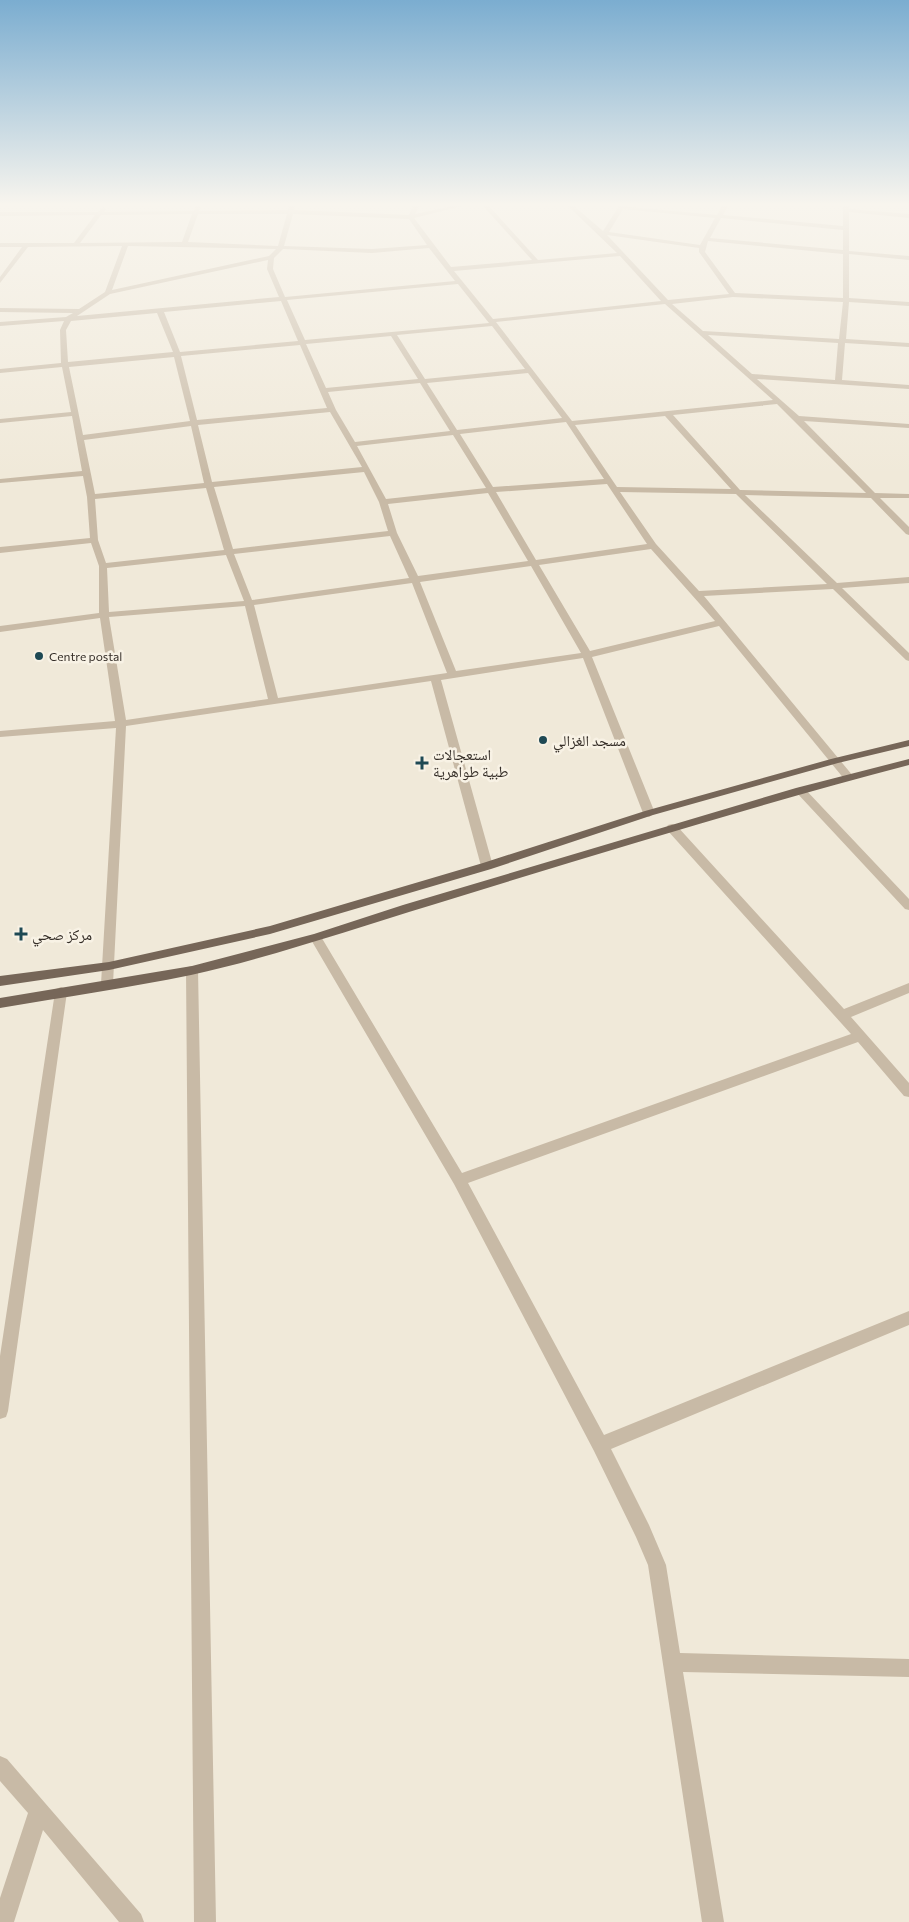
<svg xmlns="http://www.w3.org/2000/svg" width="909" height="1922" font-family="Commissioner,'Noto Naskh Arabic',sans-serif">
<rect width="100%" height="100%" fill="#f0e9d9"/>
<g fill="none" stroke-linecap="round" stroke-linejoin="round">
<path fill="#c8baa6" fill-rule="evenodd" d="M196 206 201 207 199 211 288 210 289 206H295L294 210 409 215 413 206H419L415 214 453 206H462L414 218 451 267 532 260 483 206H489L538 260 617 253 568 206H574L603 231 619 206 717 215 722 206H728L723 215 843 226V206H849V209L909 214V218L849 212V251L909 256V260L849 254V298L909 302V306L849 302 846 339 909 343V347L845 343 842 380 909 385V389L757 379 799 416 909 424V428L804 421 875 493 909 494V498H880L909 527V535L906 534 871 498 745 495 837 583 909 577V583L842 588 909 653V661L906 660 833 589 704 596 853 776 854 778 853 780H845L719 626 592 657 655 813 649 817 643 813 583 658 441 680 493 866 487 870 481 866 431 681 126 726 113 984 111 987H103L101 984 116 728 0 737V731L115 721 100 618 0 632V626L99 613V566L91 543 0 553V547L90 538 87 497 83 476 0 483V479L82 471 72 416 0 423V419L71 412 62 367 0 373V369L61 363 60 330 64 321 0 326V322L66 317 73 313 0 312V308L79 309 105 292 122 246 28 247 0 283V277L22 247H0V243H74L95 215 0 216V212H98L103 207 106 209 104 212 194 211ZM623 209 715 218 700 245 609 232ZM192 214 182 242 80 243 101 215ZM198 214H287L278 246 188 242ZM293 214 409 219 427 245 372 249 284 246ZM721 218 843 230V250L710 238ZM607 235 699 248V252L729 294 668 300ZM708 241 843 254V298L735 293 705 252ZM128 246 276 249 269 256 112 290ZM429 248 455 281 285 297 273 269 274 258 283 249 372 253ZM620 256 661 301 493 319 454 271ZM268 260 267 269 279 297 77 316 110 294ZM458 284 489 323 305 340 287 300ZM733 297 843 302 839 339 703 331 672 304ZM281 301 298 341 180 352 164 312ZM665 304 773 400 572 421 496 322ZM157 313 173 352 68 362 66 330 71 321ZM492 326 525 369 425 379 397 335ZM708 335 838 343 835 380 752 374ZM391 336 418 379 326 388 306 344ZM300 345 327 408 197 420 181 356ZM174 357 190 421 83 435 69 367ZM528 373 562 418 457 430 427 383ZM420 383 450 431 355 442 336 410 328 392ZM777 404 866 493 740 490 673 415ZM330 412 362 467 212 482 198 425ZM665 416 731 489 617 487 575 425ZM566 422 604 479 493 487 460 434ZM191 426 204 483 95 494 84 440ZM453 435 486 488 386 499 357 446ZM364 472 379 502 388 531 233 549 214 487ZM607 484 647 544 536 560 496 492ZM206 488 224 550 106 563 98 540 95 499ZM620 492 736 494 827 584 699 591 656 544ZM488 493 528 561 418 576 397 533 388 504ZM390 536 409 578 252 600 234 554ZM651 549 715 621 590 651 539 565ZM226 555 244 601 109 612 107 568ZM531 566 581 653 456 671 420 582ZM412 583 447 673 278 698 254 605ZM245 606 268 699 126 720 109 617Z
M800 787 804 788 909 899V910L905 909 796 792 795 790Z
M672 824 676 825 844 1009 909 983V993L851 1017 909 1083V1097L904 1096 858 1042 468 1183 604 1435 909 1311V1325L611 1449 649 1525 666 1565 680 1653 909 1659V1677L683 1672 724 1922H702L648 1565 636 1537 594 1451 454 1184 310 938 312 935H320L462 1173 851 1034 668 831 666 828 668 825Z
M192 966 196 967 198 970 216 1922H194L186 970 188 967Z
M61 987 66 989 67 992 8 1411 6 1417 0 1419V1356L55 992 56 989Z
M0 1756 7 1759 141 1914 144 1922H119L43 1830 14 1922H0V1898L28 1813 0 1781Z"/>
<path fill="#766658" fill-rule="evenodd" d="M909 740V746L838 763 653 815 491 869 270 934 109 970 0 986V976L109 962 270 926 483 863 645 811 831 759Z
M909 759V765C749 807 591 856 432 905 352 929 273 957 191 975 128 988 64 997 0 1008V998L192 966 314 934 403 905 796 788Z"/>
</g>
<linearGradient id="sky" x2="0" y2="1"><stop stop-color="#7badd0"/><stop offset="0.43" stop-color="#f8f5ee"/><stop offset="1" stop-color="#f8f5ee" stop-opacity="0"/></linearGradient>
<rect width="909" height="475" fill="url(#sky)"/>
<g fill="#1e4954" stroke="#f8f2e5" stroke-width="2">
<circle cx="39" cy="656" r="5"/>
<circle cx="543" cy="740" r="5"/>
<path d="M419.5 755.5h5v5h5v5h-5v5h-5v-5h-5v-5h5z"/>
<path d="M18.5 926.5h5v5h5v5h-5v5h-5v-5h-5v-5h5z"/>
</g>
<g text-anchor="middle" dominant-baseline="central" stroke-width="5" stroke-linejoin="round" paint-order="stroke">
<g font-size="12" fill="#342d27" stroke="#f8f2e5" text-anchor="start">
<text x="49" y="656">Centre postal</text>
</g>
<g font-size="15" fill="#342d27" stroke="#f8f2e5" text-anchor="start">
<text x="553" y="740">مسجد الغزالي</text>
<text x="433" y="754">استعجالات<tspan x="433" dy="17">طبية طواهرية</tspan></text>
<text x="32" y="934">مركز صحي</text>
</g>
</g>
</svg>
